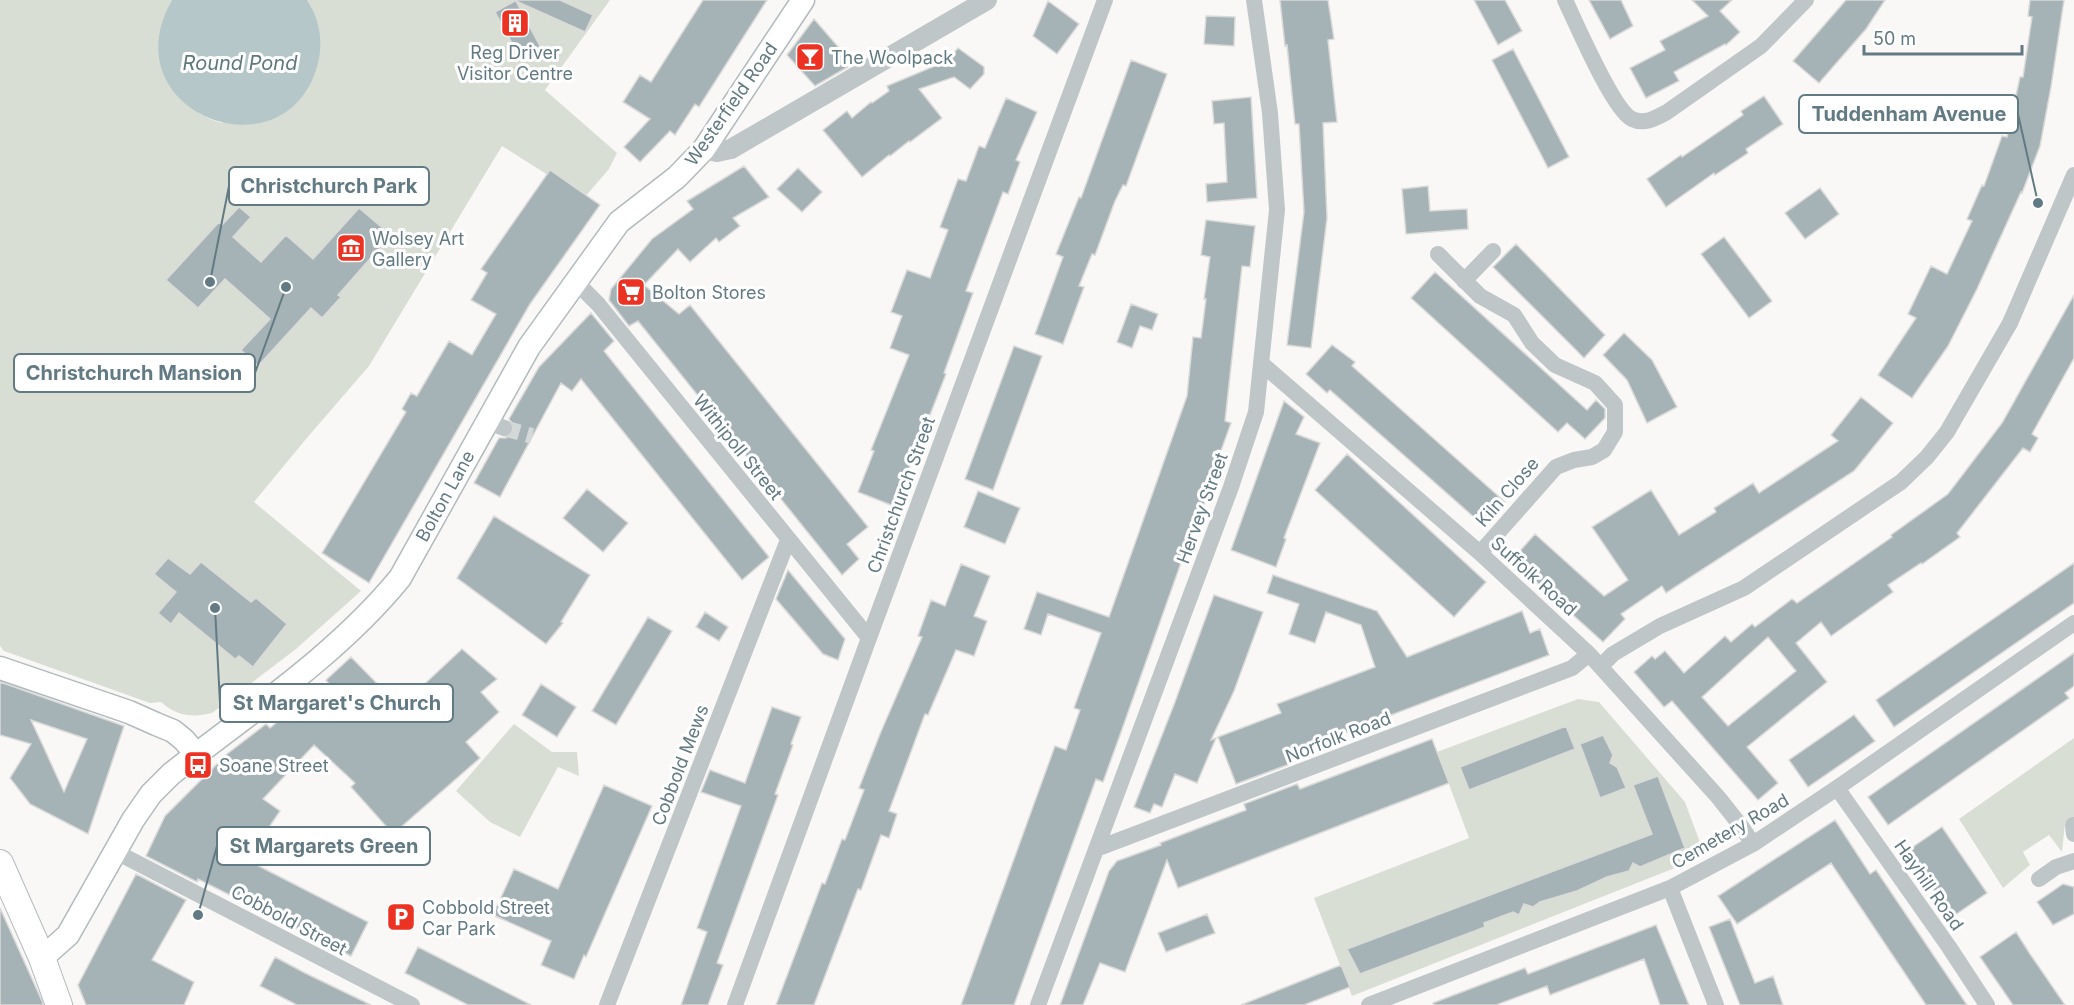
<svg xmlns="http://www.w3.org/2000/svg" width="2074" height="1005" font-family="Inter,sans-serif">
<rect width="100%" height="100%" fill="#f9f8f6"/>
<path fill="#d9ded5" d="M0 0H172C160 22 153 58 168 81 171 86 176 90 180 95 194 110 201 117 222 123L312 8 307 0H610L545 90 617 153 609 169 584 198 502 146 369 366 306 439 254 502 361 591 296 649 212 713C193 718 176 716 161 702L150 703 4 651 0 646Z
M1578 699 1599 702 1685 802 1701 845 1695 860 1352 996 1314 898 1469 838 1437 752Z
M514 724 552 752H577L579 776 558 767 520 837 490 822 456 791Z
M2074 738V817L2065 823 2062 852 2049 835 2023 852 2030 865 2003 888 1959 819Z"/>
<path fill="#b5c7c8" d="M172 0H307C321 21 324 46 316 70 281 178 109 111 172 0Z"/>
<path fill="#a5b2b6" stroke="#dadad8" stroke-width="1.5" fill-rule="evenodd" d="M513 0H560L593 15 585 32 516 1 541 48 520 58 495 12 515 1Z
M703 0H767L699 107 695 104 675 135 670 131 640 162 624 147 650 119 623 102 640 75 651 82Z
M1280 0H1328L1334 39 1328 40 1337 122 1323 123 1327 218 1311 348 1287 345 1304 212 1299 124H1295L1287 45 1285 46Z
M1474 0H1505L1522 31 1498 45Z
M1589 0H1621L1633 26 1610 39Z
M1692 0H1732L1720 11 1740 32 1726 45 1725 44 1674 72 1679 81 1646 98 1630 68 1665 50 1660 41 1708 16Z
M1846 0H1885L1866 29 1819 83 1793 61Z
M2030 0H2064L2051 87 2040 146 2022 193 2021 192 1977 289 1948 346 1912 398 1878 375 1916 318 1908 314 1931 266 1947 274 1972 221 1967 219 1982 185 1984 186 2002 136 2007 137 2020 77H2023L2032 17 2028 16Z
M1048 1 1079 24 1057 54 1033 36Z
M1206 16 1235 17 1234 46 1204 44Z
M814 19 853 64 815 86 787 55Z
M958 48 984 67V74L970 89 954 77 919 89 942 118 910 142 909 141 890 156 889 155 862 177 823 130 847 111 852 118 871 102 872 103 889 91 887 86 947 61Z
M1513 49 1569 157 1548 168 1492 60Z
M1131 60 1167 74 1126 186 1123 185 1115 201 1095 255 1092 254 1079 286 1084 287 1063 344 1035 334 1063 257 1056 254 1079 197 1081 198Z
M1764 96 1783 124 1746 149 1748 153 1715 175 1714 173 1666 207 1647 179 1681 155 1682 157 1743 115 1741 111Z
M1251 97 1257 198 1207 202 1206 184 1227 182 1224 123 1214 124 1212 101Z
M1006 98 1037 112 1016 160 1020 162 1008 194 1003 192 966 291 973 293 944 373 946 374 906 476 908 477 896 507 858 492 874 451 871 450 909 355 890 348 902 316 891 312 907 270 930 278 948 230 940 227 958 179 966 181 979 146 985 148Z
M744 166 769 197 733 218 740 226 719 242 716 238 690 262 678 249 644 285 679 314 690 305 868 527 847 544 859 559 842 575 638 321 629 326 609 300 611 289 652 239 693 209 687 201Z
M798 168 822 192 802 212 777 189Z
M550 170 600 205 530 304 369 583 322 553 406 412 402 409 411 393 417 396 449 341 472 355 496 314 471 300 487 273 481 269Z
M1428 186 1430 211 1467 209 1468 229 1406 234 1402 189Z
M1820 188 1839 214 1805 239 1785 213Z
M239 207 251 217 233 237 261 262 286 235 313 259 359 208 391 235 338 295 341 297 322 318 311 308 258 366 241 350 270 319 225 279 198 308 166 280 219 222 222 225Z
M1206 220 1255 226 1250 267 1242 266 1225 421 1231 423 1209 484 1211 485 1184 558 1183 557 1120 735 1103 782 1096 779 1014 1005H961L1055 746 1066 750 1080 710 1074 708 1101 633 1048 614 1041 635 1024 629 1037 592 1109 617 1187 396 1193 337 1201 338 1206 299H1204L1210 257 1201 255Z
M1724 237 1772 301 1749 318 1701 254Z
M1516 244 1605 335 1584 358 1493 267Z
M1435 272 1587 410 1596 400 1605 409V418L1585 439 1567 423 1558 432 1411 298Z
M2074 295V358L2032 434 2038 438 2030 452 2023 448 1957 533 1960 537 1922 564 1921 563 1888 585 1893 592 1831 636 1821 622 1796 643 1827 682 1747 747 1778 783 1758 800 1672 701 1664 707 1634 672 1652 656 1655 659 1665 651 1684 673 1725 636 1731 642 1752 624 1755 627 1792 599 1797 603 1892 537 1891 535 1948 494 2002 423ZM1768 637 1796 671 1728 726 1702 697Z
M1131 304 1158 314 1152 330 1140 326 1132 348 1117 342Z
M591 313 614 341 604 351 769 557 742 580 581 379 572 391 561 383 500 497 474 483 499 438H506L514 432V426L509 419 539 367Z
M1624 333 1652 360 1677 407 1647 423 1627 380 1603 355Z
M1332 345 1355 362 1352 366 1505 502 1484 526 1330 390 1327 393 1306 374Z
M1014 346 1042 356 993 490 965 479Z
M1861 397 1893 423 1854 471 1666 593 1662 586 1621 614 1625 619 1603 642 1512 560 1535 534 1604 596 1628 580 1592 527 1651 490 1679 535 1716 512 1714 508 1753 483 1759 493 1838 441 1831 435Z
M1284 401 1304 417 1296 434 1320 443 1284 538 1286 539 1276 567 1231 550Z
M1347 454 1486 582 1454 617 1315 490Z
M587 489 628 523 603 552 563 518Z
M978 491 1020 508 1005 544 964 527Z
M494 516 590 575 561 622 563 623 546 644 457 578Z
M168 558 190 574 201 562 251 602 256 598 287 624 253 667 239 656 235 659 179 613 171 624 158 613 176 592 154 574Z
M2074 563V603L1894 727 1876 700Z
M961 564 990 576 974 616 987 621 974 656 956 650 928 715 925 714 889 811 897 814 889 838 881 835 861 890 858 889 814 1005H776L822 883 825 884 842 839 845 840 864 790 859 788 880 734 922 637 918 636 931 600 945 606Z
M788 570 845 639 838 660 823 654 776 599Z
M1273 575 1377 611 1407 657 1522 611 1530 633 1540 629 1549 655 1286 755 1290 764 1236 784 1218 737 1281 713 1277 704 1375 667 1361 625 1326 612 1315 643 1289 634 1299 604 1267 593Z
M1214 595 1263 612 1234 691 1211 740 1216 738 1197 783 1175 774 1162 807 1154 804 1150 813 1134 807 1175 702Z
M705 612 728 627 719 641 696 627Z
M648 617 672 631 616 725 592 711Z
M462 649 497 679 481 692 499 712 466 742 480 758 393 834 351 787 355 783 314 745 263 799 280 811 247 860 368 922 351 956 198 879 197 882 146 856 165 816 227 754 266 724 270 728 298 704 304 710 331 686 326 680 351 657 400 707Z
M2074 653V686L2065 693 2069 698 1888 825 1868 797Z
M0 682 124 726 88 834 30 804 10 778 31 744 0 735ZM31 720 87 739 64 792 44 748Z
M541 684 576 707 557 737 522 715Z
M772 707 801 717 791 744 793 745 775 794 778 795 717 963 723 965 708 1005H681L707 932 697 928 741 806 701 792 710 770 745 783Z
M1854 715 1875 741 1808 787 1789 760Z
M1566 726 1575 749 1469 790 1460 767Z
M1603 735 1613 755 1610 763 1617 767 1626 788 1600 798 1580 744Z
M1432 739 1449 783 1178 888 1167 860 1125 972 1100 963 1083 1005H1060L1109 871 1117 861 1161 845 1160 843 1246 810 1244 804 1297 784 1300 789Z
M1658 776 1685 848 1640 867 1633 863 1629 871 1607 877 1577 891 1540 902 1533 907 1524 904 1519 915 1513 912 1484 923 1485 927 1472 932 1360 974 1347 949 1652 834 1633 785Z
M604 785 652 806 586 957 584 955 574 979 541 965 551 941 493 915 514 869 558 889Z
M1835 820 1870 874 1876 870 1967 1005H1926L1831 863 1737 924 1718 896Z
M1942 827 1987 893 1952 917 1907 851Z
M136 874 186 900 152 960 194 982 184 1005H86L78 985Z
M2063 884 2074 887V914L2053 925 2037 902Z
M0 908 42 1001 43 1005H0Z
M1207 914 1215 933 1166 952 1158 933Z
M1730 919 1755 983 1773 976 1783 1005H1740L1709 927Z
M1656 925 1689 1005H1660L1644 959 1550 995 1547 986 1496 1005H1434L1433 1003 1525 968 1528 974Z
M2016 932 2030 954 2065 1005H2013L1980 957Z
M418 947 531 1005H468L405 973Z
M275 957 305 973 371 1005H297L260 986Z
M1341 965 1350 987 1304 1005H1241Z"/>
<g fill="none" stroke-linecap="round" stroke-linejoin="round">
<path stroke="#d3d8d9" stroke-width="16" stroke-dasharray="16 8" stroke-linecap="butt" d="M504 428 532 436"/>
<g stroke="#b1babd" stroke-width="25">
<path id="secondary" d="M0 668 129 712 156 724 173 731 184 740 196 754
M42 958 68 935 133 820 151 794 171 774C250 712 336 656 400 578L529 347 619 222 677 177 704 149 803 0"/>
</g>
<g stroke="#b2babd" stroke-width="28">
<path id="primary" d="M0 863 42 958 59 1005"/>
</g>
<path stroke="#bfc6c8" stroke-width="16" d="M1565 0C1576 23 1613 110 1632 119 1644 125 1656 118 1667 112L1761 46 1806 0
M1438 254 1480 296 1514 315 1532 343 1555 365 1595 383 1615 405V432L1604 450 1592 457 1574 460 1556 467 1480 553
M1464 281 1493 251
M576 282 598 304 869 638
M1261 363 1480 553 1589 654 1718 797 1741 826 1753 844
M486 421 504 428
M1601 666 1613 654 1660 626 1744 588 1901 482 1927 457 1947 432 2010 323 2074 175
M1837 788 1949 947 1987 1005
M2073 825 2074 834
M1096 849 1572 668 1589 654
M116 852 412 1005
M2039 879 2056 867 2074 861
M1670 888 1716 1005
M607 1005 788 540
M735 1005 869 638 1105 0
M1038 1005 1231 487 1256 412 1277 210 1270 113 1254 0
M1369 1005 1670 888 1753 844 1837 788 2074 623"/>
<path stroke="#bfc6c8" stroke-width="20" d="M704 149 717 152 731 149 987 0"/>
<use href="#secondary" stroke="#fff" stroke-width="22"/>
<use href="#primary" stroke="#fff" stroke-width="26"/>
</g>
<defs>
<g id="building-square" transform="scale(1.5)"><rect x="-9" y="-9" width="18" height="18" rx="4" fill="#ec3223" stroke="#fff"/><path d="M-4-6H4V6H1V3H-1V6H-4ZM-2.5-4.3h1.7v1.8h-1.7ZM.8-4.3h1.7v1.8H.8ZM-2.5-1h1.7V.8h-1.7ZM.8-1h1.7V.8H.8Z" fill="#fff"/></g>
<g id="bar-square" transform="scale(1.5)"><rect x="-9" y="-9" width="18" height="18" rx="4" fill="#ec3223" stroke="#fff"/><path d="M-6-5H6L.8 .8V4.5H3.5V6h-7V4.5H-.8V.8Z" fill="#fff"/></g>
<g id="museum-square" transform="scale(1.5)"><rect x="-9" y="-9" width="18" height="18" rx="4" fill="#ec3223" stroke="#fff"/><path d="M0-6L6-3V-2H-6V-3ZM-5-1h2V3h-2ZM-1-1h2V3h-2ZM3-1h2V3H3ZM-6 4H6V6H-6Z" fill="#fff"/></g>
<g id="supermarket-square" transform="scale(1.5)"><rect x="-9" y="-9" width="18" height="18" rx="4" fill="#ec3223" stroke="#fff"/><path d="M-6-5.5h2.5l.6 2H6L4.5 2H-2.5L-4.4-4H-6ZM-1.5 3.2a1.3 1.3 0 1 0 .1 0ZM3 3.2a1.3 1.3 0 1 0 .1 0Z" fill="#fff"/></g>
<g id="bus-square" transform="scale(1.5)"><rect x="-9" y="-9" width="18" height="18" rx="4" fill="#ec3223" stroke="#fff"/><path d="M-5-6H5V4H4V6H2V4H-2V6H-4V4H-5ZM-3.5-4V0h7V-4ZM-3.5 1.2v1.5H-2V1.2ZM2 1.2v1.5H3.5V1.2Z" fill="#fff"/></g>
<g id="parking-square" transform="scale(1.5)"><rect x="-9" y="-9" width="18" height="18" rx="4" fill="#ec3223" stroke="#fff"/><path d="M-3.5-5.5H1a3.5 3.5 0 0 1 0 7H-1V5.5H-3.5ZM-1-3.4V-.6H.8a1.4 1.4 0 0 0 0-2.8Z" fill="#fff"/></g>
</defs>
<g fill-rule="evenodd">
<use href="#building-square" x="515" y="23"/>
<use href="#bar-square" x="810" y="57"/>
<use href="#museum-square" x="351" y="248"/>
<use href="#supermarket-square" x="631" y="292"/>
<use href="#bus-square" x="198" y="765"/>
<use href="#parking-square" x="401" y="917"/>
</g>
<g text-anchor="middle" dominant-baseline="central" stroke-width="6" stroke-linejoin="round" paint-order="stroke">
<g font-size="18" fill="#627a83" stroke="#fff" text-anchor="start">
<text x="515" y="52" text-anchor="middle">Reg Driver<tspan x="515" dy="21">Visitor Centre</tspan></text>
<text x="831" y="57">The Woolpack</text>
<text x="372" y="238">Wolsey Art<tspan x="372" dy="21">Gallery</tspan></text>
<text x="652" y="292">Bolton Stores</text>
<text x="219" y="765">Soane Street</text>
<text x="422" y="907">Cobbold Street<tspan x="422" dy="21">Car Park</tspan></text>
</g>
<g font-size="18" fill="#627a83" stroke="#fff">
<text transform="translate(731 104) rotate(-55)">Westerfield Road</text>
<text transform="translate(738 447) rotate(51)">Withipoll Street</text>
<text transform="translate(1507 492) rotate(-49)">Kiln Close</text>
<text transform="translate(901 495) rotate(-70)">Christchurch Street</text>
<text transform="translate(445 496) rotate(-61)">Bolton Lane</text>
<text transform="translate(1202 508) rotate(-70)">Hervey Street</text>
<text transform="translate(1534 576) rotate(42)">Suffolk Road</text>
<text transform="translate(1338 737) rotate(-21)">Norfolk Road</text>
<text transform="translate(680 765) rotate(-69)">Cobbold Mews</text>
<text transform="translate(1730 831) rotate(-30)">Cemetery Road</text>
<text transform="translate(1929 885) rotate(55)">Hayhill Road</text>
<text transform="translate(289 920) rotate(28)">Cobbold Street</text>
</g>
<g font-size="20" font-style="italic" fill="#5d797c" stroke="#fff">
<text x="240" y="63">Round Pond</text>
</g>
</g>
<path fill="none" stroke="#627a83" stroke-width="2" d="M2038 203L2018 114M210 282L229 186M286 287L255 373M215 608L220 703M198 915L217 846"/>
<g fill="#627a83" stroke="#fff" stroke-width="2">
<circle cx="2038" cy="203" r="6"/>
<circle cx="210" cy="282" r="6"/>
<circle cx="286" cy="287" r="6"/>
<circle cx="215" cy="608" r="6"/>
<circle cx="198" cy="915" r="6"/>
</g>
<g fill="#fff" stroke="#627a83" stroke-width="2">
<rect x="1799" y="95" width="219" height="38" rx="6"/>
<rect x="229" y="167" width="200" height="38" rx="6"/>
<rect x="14" y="354" width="241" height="38" rx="6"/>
<rect x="220" y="684" width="233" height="38" rx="6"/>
<rect x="217" y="827" width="213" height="38" rx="6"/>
</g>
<g font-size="20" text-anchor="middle" font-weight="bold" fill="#627a83">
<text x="1909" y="121">Tuddenham Avenue</text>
<text x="329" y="193">Christchurch Park</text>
<text x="134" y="380">Christchurch Mansion</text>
<text x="337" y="710">St Margaret's Church</text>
<text x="324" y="853">St Margarets Green</text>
</g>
<path d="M1864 45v9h158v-9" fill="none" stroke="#627a83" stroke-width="3"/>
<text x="1873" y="45" font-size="18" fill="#627a83" stroke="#ffffff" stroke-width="4.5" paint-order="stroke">50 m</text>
</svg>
